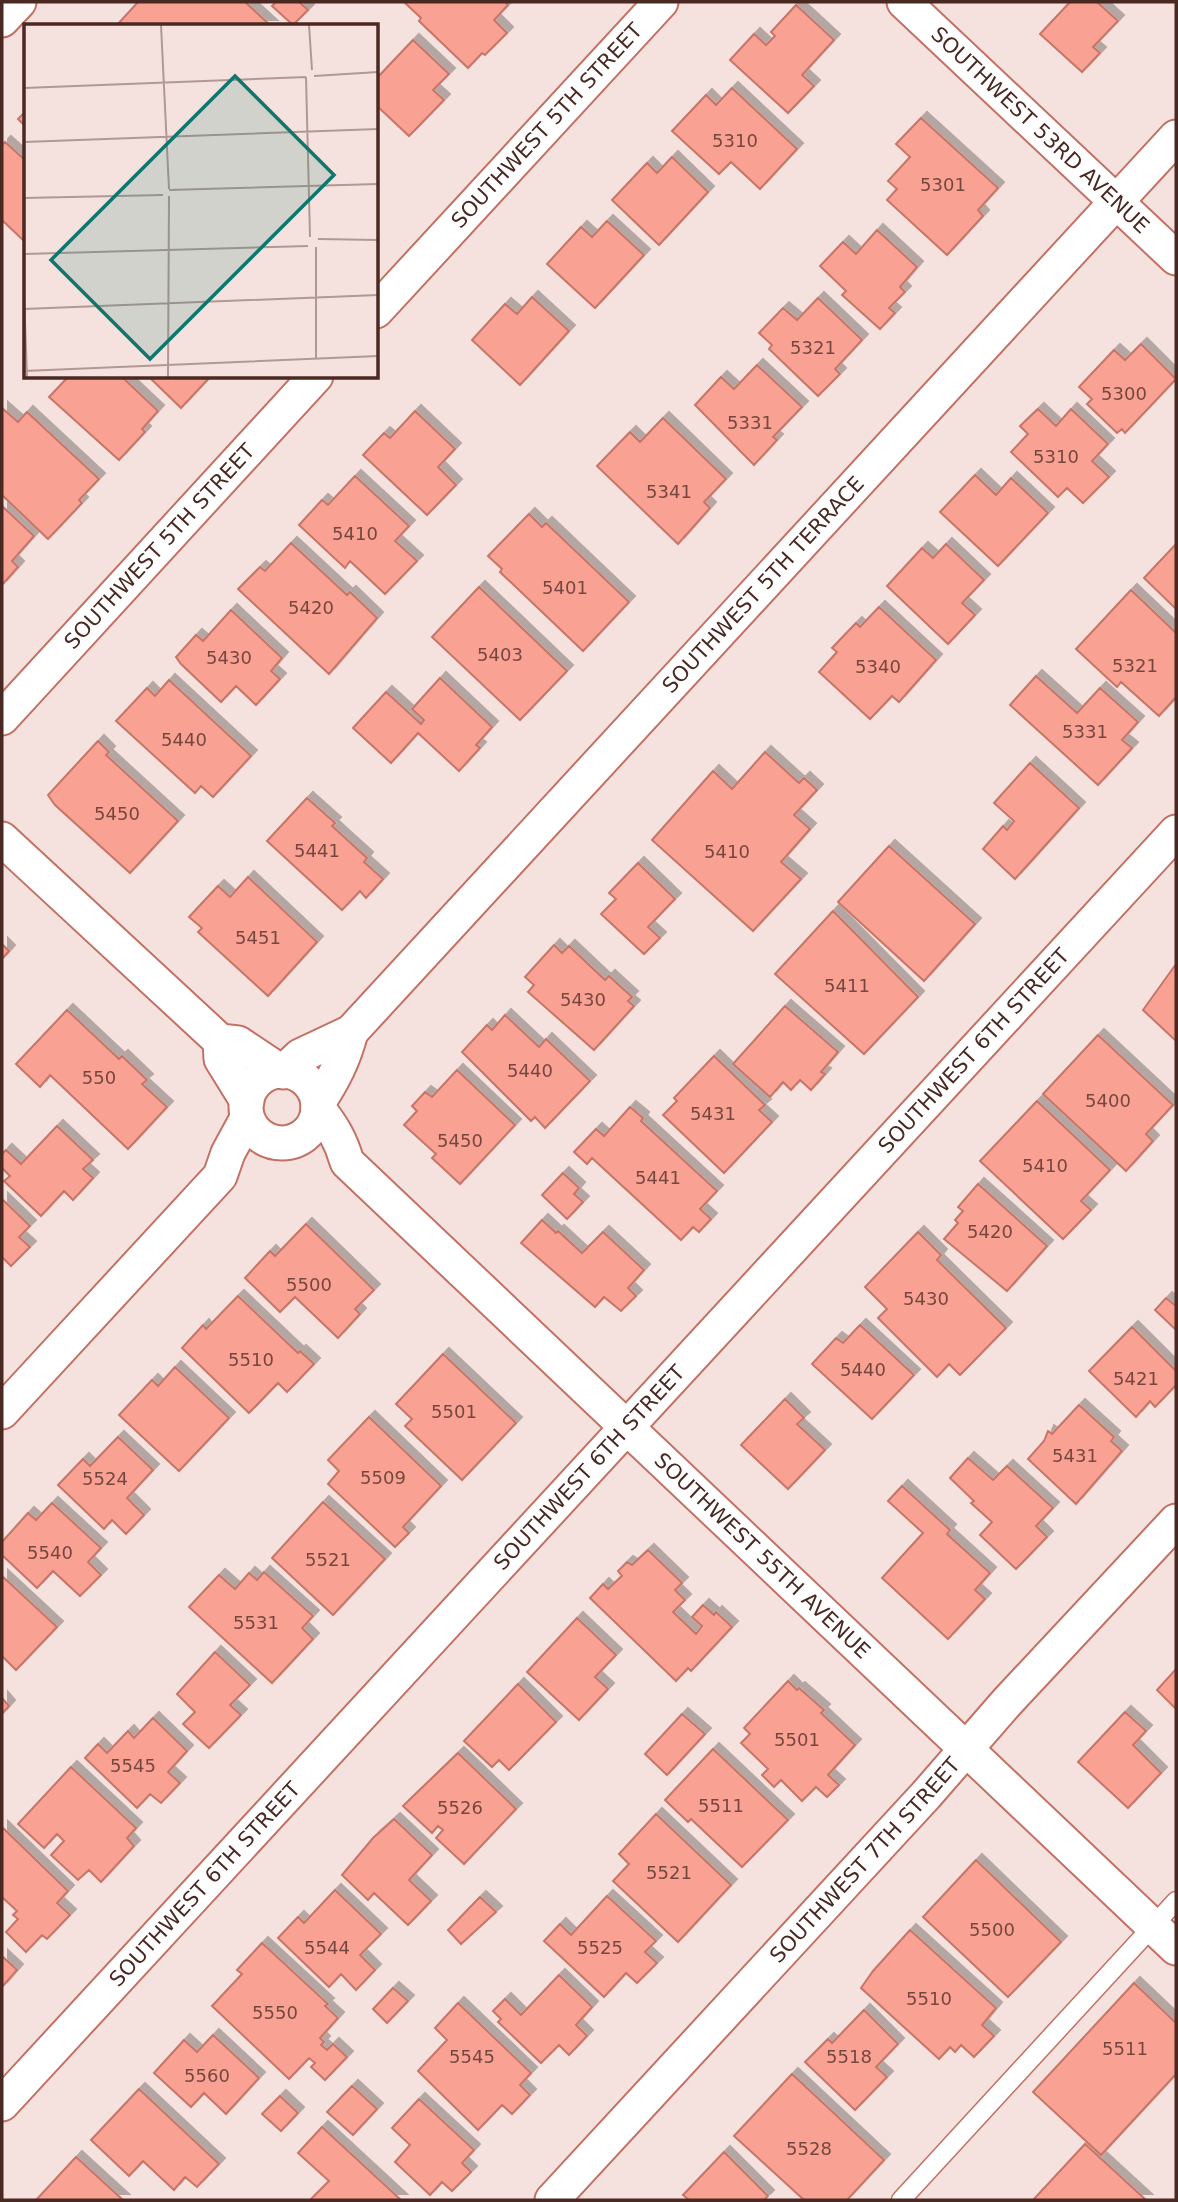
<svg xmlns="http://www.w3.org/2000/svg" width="1178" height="2202" font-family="'DejaVu Sans',sans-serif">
<defs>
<filter id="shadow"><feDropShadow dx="6" dy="-6" stdDeviation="0" flood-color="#0004"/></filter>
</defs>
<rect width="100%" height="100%" fill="#f5e2de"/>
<path fill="#f9a294" stroke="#c77568" stroke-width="2" filter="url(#shadow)" d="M138 2H245L271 26H116Z
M276 2H299L308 10 293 25 272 6Z
M404 2H505L508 5 494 20 507 33 485 55 482 53 468 68 419 21 421 18Z
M1070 2H1097L1118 21 1093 47 1100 53 1082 72 1040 34Z
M796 5 834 40 802 75 814 86 788 113 730 60 754 34 766 45 775 36 771 32Z
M413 40 449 74 433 90 444 100 409 136 376 105V79Z
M732 88 797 149 760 189 731 162 719 174 672 131 706 95 716 105Z
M26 111V127L18 119Z
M921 118 998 188 978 210 983 216 947 255 887 200 897 189 888 181 910 157 896 144Z
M5 142 26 161V243L2 220V145Z
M672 157 708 192 659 245 612 200 647 163 657 173Z
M607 221 644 255 595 308 547 264 581 227 592 237Z
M877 230 917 267 900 287 905 292 889 308 895 313 880 329 842 295 846 291 820 266 843 242 856 254Z
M532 297 569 331 520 385 472 340 505 304 517 314Z
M818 298 862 340 835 369 840 374 818 396 769 349 772 345 759 333 783 308 797 320Z
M1141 344 1176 379 1125 433 1122 429 1117 433 1087 404 1092 399 1079 387 1114 350 1125 360Z
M757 365 802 407 773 437 777 440 754 465 695 405 721 377 734 389Z
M69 376H121L158 411 142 429 145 432 119 460 49 397Z
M148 376H211L181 408Z
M2 408 18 422 27 412 99 479 79 500 82 503 48 539 2 495Z
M1038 409 1056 426 1071 409 1108 444 1092 461 1109 477 1083 503 1067 488 1058 497 1011 452 1028 434 1020 426Z
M415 411 455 449 438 467 456 485 427 515 363 455 384 433 390 438Z
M663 418 726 479 704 502 710 508 678 544 597 466 630 432 640 442Z
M975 475 996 495 1011 478 1048 513 998 566 940 512Z
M355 476 409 526 395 541 417 561 385 594 350 561 345 568 299 525 322 500 328 505Z
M2 506 34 536 12 561 18 567 2 585Z
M529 514 542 527 546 523 629 602 583 651 500 572 502 569 488 556Z
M291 543 347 595 350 592 377 618 329 674 238 589 260 567 265 571Z
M946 544 984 580 962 603 975 615 948 644 887 586 922 548 933 558Z
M1176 544V609L1144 578Z
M479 587 567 671 520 720 432 637Z
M1131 590 1176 633V697L1159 716 1121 682 1117 687 1076 649Z
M879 607 936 660 899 702 892 696 870 719 819 672 837 652 832 648 856 623 860 627Z
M231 610 282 658 271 671 280 679 256 705 236 686 221 702 181 664 176 657 196 635 203 641Z
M1036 676 1077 713 1100 688 1138 722 1122 740 1132 748 1098 785 1010 705Z
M440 678 492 727 476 745 480 748 459 771 418 733 391 763 353 728 386 692 421 724 424 720 412 709Z
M169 680 251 756 213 797 201 786 195 793 116 721 147 688 155 696Z
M98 741 109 752 106 755 178 821 130 873 55 805 48 795Z
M765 752 799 783 804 778 817 790 794 815 810 829 781 862 801 879 753 931 652 840 713 771 732 789Z
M1030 763 1079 808 1015 879 983 849 1003 826 1007 830 1014 821 994 803Z
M307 798 335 823 332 826 367 858 364 862 383 879 366 898 360 891 342 910 267 841Z
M889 846 975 924 924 981 838 902Z
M638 863 675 899 648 927 660 938 644 954 601 914 616 899 609 893Z
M248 877 317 942 268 996 198 932 202 928 189 917 218 886 230 897Z
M833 911 918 997 864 1054 775 974Z
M2 944 9 951 2 959Z
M554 945 562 953 569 946 605 980 609 976 632 997 628 1001 634 1006 594 1050 528 992 534 985 525 977Z
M1176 964V1041L1143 1010Z
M785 1006 838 1052 821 1072 825 1074 811 1090 800 1080 791 1090 783 1082 770 1097 733 1064Z
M67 1010 119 1059 122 1056 147 1080 142 1084 167 1107 128 1149 50 1075 40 1087 16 1064Z
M505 1015 539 1047 546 1039 590 1081 545 1128 535 1117 531 1121 462 1052 487 1025 492 1030Z
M1098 1035 1173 1105 1146 1134 1153 1141 1126 1171 1043 1094Z
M714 1056 765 1105 759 1110 772 1122 724 1173 663 1115 677 1101 674 1098Z
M457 1070 515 1125 460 1184 432 1158 436 1154 404 1125 417 1111 412 1106 425 1092 432 1097Z
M1037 1101 1110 1170 1081 1201 1091 1210 1063 1239 980 1161Z
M630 1107 643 1118 641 1121 717 1191 700 1209 711 1219 699 1232 693 1227 681 1240 592 1158 587 1164 574 1152 596 1129 604 1136Z
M57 1126 93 1160 83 1169 93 1178 73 1200 64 1191 41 1216 4 1181 10 1176 2 1168V1154L6 1150 21 1164Z
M563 1173 579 1188 574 1194 583 1202 567 1219 542 1195Z
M978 1184 1047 1246 1007 1291 944 1239 958 1223 955 1220 963 1211 958 1207Z
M2 1199 30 1226 19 1237 30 1247 11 1266 2 1257Z
M542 1220 556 1233 558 1231 582 1253 603 1232 644 1270 628 1288 636 1296 621 1311 604 1297 595 1307 521 1243Z
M306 1224 374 1290 355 1309 360 1314 338 1338 295 1297 280 1312 245 1278 270 1251 275 1256Z
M918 1232 941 1255 937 1260 1006 1328 960 1375 949 1364 937 1377 878 1318 887 1309 865 1287Z
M238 1296 298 1353 300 1351 314 1364 287 1392 278 1383 249 1413 182 1348 203 1325 206 1329Z
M1166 1298 1176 1306V1330L1155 1310Z
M860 1325 914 1375 872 1419 812 1364 836 1338 843 1343Z
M1132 1327 1176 1371V1385L1155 1407 1150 1401 1136 1417 1089 1371Z
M443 1354 516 1423 462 1480 405 1426 412 1419 396 1404Z
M175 1367 229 1418 179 1471 119 1415 152 1380 158 1386Z
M785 1399 804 1418 797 1424 825 1450 788 1489 741 1445Z
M1079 1405 1114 1437 1111 1441 1122 1451 1076 1504 1028 1459 1044 1441 1048 1431 1052 1434Z
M369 1417 441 1486 403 1527 409 1533 395 1547 328 1484 339 1471 328 1460Z
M118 1437 153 1470 127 1498 144 1515 126 1534 112 1520 104 1529 58 1485 83 1459 90 1466Z
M968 1458 993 1480 1007 1466 1053 1508 1036 1526 1047 1537 1016 1569 980 1535 992 1522 971 1503 974 1501 950 1478Z
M902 1486 950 1530 947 1534 990 1573 975 1590 985 1599 948 1639 882 1578 923 1533 888 1501Z
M323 1502 385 1559 333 1615 272 1558Z
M52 1503 101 1548 88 1562 101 1575 80 1596 53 1571 37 1588 2 1555V1542L28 1513 36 1520Z
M648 1550 682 1583 675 1590 685 1600 673 1612 696 1634 702 1626 692 1617 703 1605 714 1615 716 1612 732 1627 691 1671 688 1668 676 1681 590 1598 603 1584 608 1589 622 1576 618 1571 627 1562 632 1565Z
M264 1572 313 1616 302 1628 313 1639 272 1683 189 1607 219 1575 235 1589 249 1573 257 1580Z
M2 1576 57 1627 16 1670 2 1656Z
M577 1618 616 1655 595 1677 608 1689 579 1720 527 1672Z
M215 1652 250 1685 230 1705 241 1715 209 1748 183 1724 195 1712 177 1694Z
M1176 1669V1709L1157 1690Z
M788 1681 797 1690 799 1688 824 1710 821 1713 855 1745 828 1775 839 1785 827 1797 816 1787 802 1801 781 1780 774 1787 762 1775 768 1769 741 1743 750 1734 744 1728Z
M518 1684 556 1722 509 1770 499 1760 492 1767 464 1741Z
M2 1698 9 1706 2 1714Z
M1125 1712 1146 1731 1133 1745 1161 1773 1128 1808 1078 1762Z
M682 1714 705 1734 667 1775 645 1754Z
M153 1718 187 1751 168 1772 180 1783 161 1803 150 1794 137 1808 85 1758 98 1744 107 1753 128 1731 134 1738Z
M713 1749 788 1820 742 1867 691 1819 688 1822 665 1800Z
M458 1753 516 1809 464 1864 436 1838 443 1830 438 1826 432 1833 403 1806Z
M71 1767 136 1828 127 1838 134 1846 101 1882 89 1870 78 1880 51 1855 64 1841 57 1834 44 1848 18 1824Z
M656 1814 731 1885 678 1942 613 1881 629 1864 619 1854Z
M394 1819 432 1855 409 1880 431 1901 408 1925 374 1893 368 1900 342 1875 373 1838Z
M2 1827 68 1891 57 1903 70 1915 47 1939 42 1935 26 1952 6 1932 18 1919 13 1915 17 1911 2 1897Z
M976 1860 1061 1942 1008 1997 923 1917Z
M335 1890 381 1934 360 1955 375 1970 356 1990 341 1974 329 1987 278 1938 298 1917 304 1923Z
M607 1896 656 1941 645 1952 657 1963 637 1983 626 1973 604 1997 544 1941 560 1924 571 1935Z
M480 1897 496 1912 461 1944 448 1930Z
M910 1930 996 2008 982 2025 994 2036 974 2057 961 2045 955 2052 950 2047 939 2059 861 1988 873 1971Z
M262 1943 328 2004 325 2006 338 2018 320 2038 324 2042 321 2045 327 2050 333 2044 347 2057 325 2080 311 2067 315 2063 309 2058 289 2079 212 2006 242 1974 237 1970Z
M2 1956 17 1970 2 1987Z
M559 1975 592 2007 576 2025 587 2036 569 2055 559 2045 541 2063 498 2022 501 2019 493 2011 505 1999 521 2015Z
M1134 1983 1176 2023V2074L1101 2155 1033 2092Z
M393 1988 408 2001 387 2023 373 2009Z
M458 2003 531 2073 520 2085 530 2095 512 2114 502 2105 478 2130 418 2071 447 2040 435 2028Z
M864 2010 898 2044 876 2067 887 2077 855 2110 805 2062 828 2039 832 2043Z
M213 2035 259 2078 226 2114 204 2093 191 2107 154 2073 184 2040 197 2052Z
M792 2074 884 2160 847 2200H804L734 2136Z
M352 2086 377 2109 353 2135 327 2112Z
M139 2089 219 2164 197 2187 185 2177 174 2190 143 2161 129 2176 91 2140Z
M280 2096 298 2113 281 2131 262 2114Z
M419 2099 474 2150 462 2163 471 2172 452 2191 442 2182 430 2195 395 2162 410 2145 392 2128Z
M322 2127 401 2200H310L329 2181 298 2153Z
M1085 2144 1146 2200H1033Z
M724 2152 768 2196 764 2200H689L683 2195Z
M76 2157 123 2200H36Z"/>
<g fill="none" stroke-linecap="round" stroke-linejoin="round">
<g stroke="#c37164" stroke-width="21">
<path id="service" d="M901 2200 1176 1901"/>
</g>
<g stroke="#c37164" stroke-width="37">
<g id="minor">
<path id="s1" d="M904 2 1176 258"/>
<path d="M2 20 19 2"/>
<path id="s2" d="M376 311 661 2"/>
<path id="s3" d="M2 718 316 376"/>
<path d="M2 839 220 1041 238 1043 280 1071"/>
<path d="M220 1041 221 1059 247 1101"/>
<circle cx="282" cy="1107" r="36"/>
<path id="s4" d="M283 1072 300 1056 351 1032 1176 137"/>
<path d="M318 1103C334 1079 344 1059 351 1032"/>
<path id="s5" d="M318 1108C332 1126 341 1140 347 1162L1176 1948"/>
<path d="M2 1412 220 1176 228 1153 247 1118"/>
<path id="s6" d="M2 2104 1176 832"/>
<path id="s7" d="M552 2200 926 1795 1007 1702 1176 1521"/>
</g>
</g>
<use href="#service" stroke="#fff" stroke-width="18"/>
<use href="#minor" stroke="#fff" stroke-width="33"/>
</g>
<g text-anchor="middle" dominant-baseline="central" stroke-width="5" stroke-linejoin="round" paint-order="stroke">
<g font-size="18" fill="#76473f">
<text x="735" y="140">5310</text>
<text x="943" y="184">5301</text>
<text x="813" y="347">5321</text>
<text x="1124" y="393">5300</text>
<text x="750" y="422">5331</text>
<text x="1056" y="456">5310</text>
<text x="669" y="491">5341</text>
<text x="355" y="533">5410</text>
<text x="565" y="587">5401</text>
<text x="311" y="607">5420</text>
<text x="500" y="654">5403</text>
<text x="229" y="657">5430</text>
<text x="1135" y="665">5321</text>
<text x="878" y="666">5340</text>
<text x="1085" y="731">5331</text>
<text x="184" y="739">5440</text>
<text x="117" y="813">5450</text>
<text x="317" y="850">5441</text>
<text x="727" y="851">5410</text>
<text x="258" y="937">5451</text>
<text x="847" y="985">5411</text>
<text x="583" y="999">5430</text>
<text x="530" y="1070">5440</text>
<text x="99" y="1077">550</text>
<text x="1108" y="1100">5400</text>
<text x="713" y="1113">5431</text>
<text x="460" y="1140">5450</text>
<text x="1045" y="1165">5410</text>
<text x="658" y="1177">5441</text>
<text x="990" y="1231">5420</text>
<text x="309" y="1284">5500</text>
<text x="926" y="1298">5430</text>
<text x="251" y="1359">5510</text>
<text x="863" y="1369">5440</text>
<text x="1136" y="1378">5421</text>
<text x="454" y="1411">5501</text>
<text x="1075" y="1455">5431</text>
<text x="383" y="1477">5509</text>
<text x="105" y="1478">5524</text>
<text x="50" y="1552">5540</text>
<text x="328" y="1559">5521</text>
<text x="256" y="1622">5531</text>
<text x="797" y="1739">5501</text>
<text x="133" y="1765">5545</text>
<text x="721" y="1805">5511</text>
<text x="460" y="1807">5526</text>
<text x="669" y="1872">5521</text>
<text x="992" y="1929">5500</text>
<text x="327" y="1947">5544</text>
<text x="600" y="1947">5525</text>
<text x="929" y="1998">5510</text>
<text x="275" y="2012">5550</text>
<text x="1125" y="2048">5511</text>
<text x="472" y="2056">5545</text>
<text x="849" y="2056">5518</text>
<text x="207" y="2075">5560</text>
<text x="809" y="2148">5528</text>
</g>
<g font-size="21" fill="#4b2923" stroke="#fff">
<text stroke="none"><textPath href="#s2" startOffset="252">SOUTHWEST 5TH STREET</textPath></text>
<text stroke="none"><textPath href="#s1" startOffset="187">SOUTHWEST 53RD AVENUE</textPath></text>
<text stroke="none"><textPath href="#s3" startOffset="233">SOUTHWEST 5TH STREET</textPath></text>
<text stroke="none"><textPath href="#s4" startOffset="688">SOUTHWEST 5TH TERRACE</textPath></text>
<text stroke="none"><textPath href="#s6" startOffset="1433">SOUTHWEST 6TH STREET</textPath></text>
<text stroke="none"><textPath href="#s6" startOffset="866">SOUTHWEST 6TH STREET</textPath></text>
<text stroke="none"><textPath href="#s5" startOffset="634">SOUTHWEST 55TH AVENUE</textPath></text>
<text stroke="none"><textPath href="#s7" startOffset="462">SOUTHWEST 7TH STREET</textPath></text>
<text stroke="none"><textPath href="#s6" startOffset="299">SOUTHWEST 6TH STREET</textPath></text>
</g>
</g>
<g transform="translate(24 24)">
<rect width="354" height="354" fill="#f5e2de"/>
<path fill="none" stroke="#b19893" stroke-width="2" d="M137 1 145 165M285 1 288 46M290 52 354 48M282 53 286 213M0 64 282 53M0 118 354 105M145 166 354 160M0 174 139 171M294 215 354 216M0 230 284 222M0 269 3 353M0 285 354 271M292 335V223M0 347 354 332M144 353 145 172"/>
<path fill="#0f766e" fill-opacity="0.15" stroke="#0f766e" stroke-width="3.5" d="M211 52 310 151 126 335 27 236Z"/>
<rect width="354" height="354" fill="none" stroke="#4b2923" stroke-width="3.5"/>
</g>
<rect width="1178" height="2202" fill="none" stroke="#4b2923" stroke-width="7"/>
</svg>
